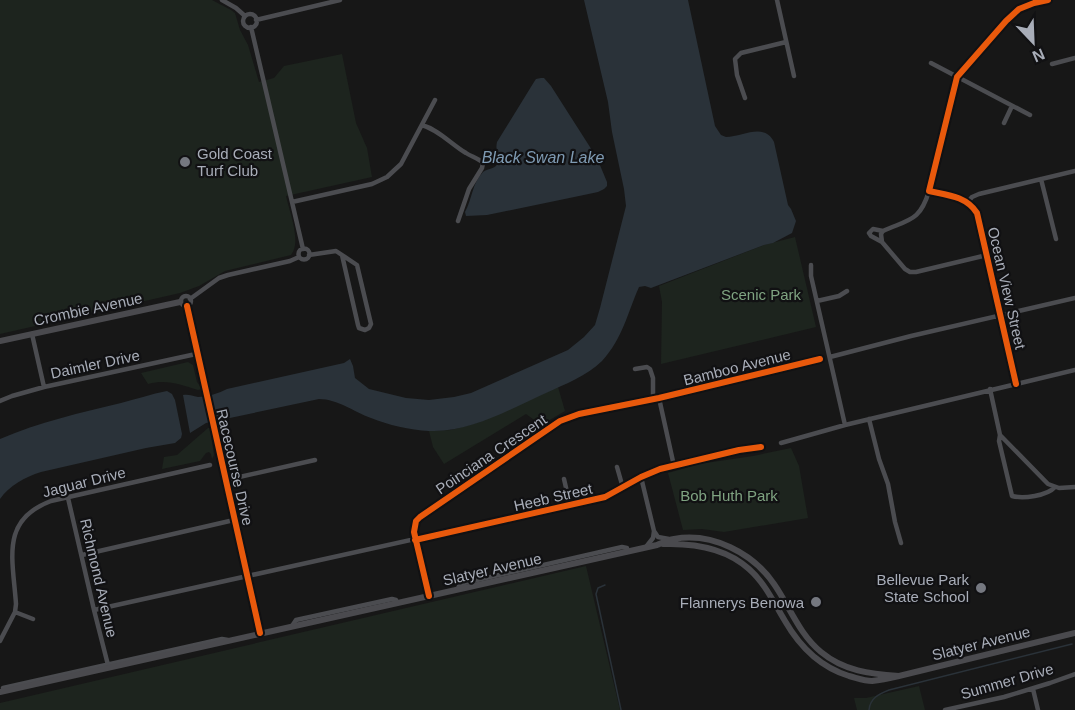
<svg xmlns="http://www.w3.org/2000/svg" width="1075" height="710" font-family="Helvetica,sans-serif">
<rect width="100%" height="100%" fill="#171717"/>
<path fill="#1d241e" d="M0 0H212L231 10 235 13 240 30 248 45 259 82 274 78 284 66 342 54 356 123 367 148 372 177 286 196C289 211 302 242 291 255L225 271 199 286 180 293 0 334Z
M795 237 816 327 661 364 662 302 659 286 764 245Z
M188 362 193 365 197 382 202 389 198 390C180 385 168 379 148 384L141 373Z
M558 387 565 411 541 425 526 414 444 464 433 447 429 431 451 430 480 422Z
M208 428H210L214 455 212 459 211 454 209 452 206 453 200 461 162 469 164 457 177 455Z
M791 448 799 466 808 518 724 532 702 529 683 530 668 473 699 464 753 456Z
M586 566 620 710H0V703Z
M919 686 925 710H857L854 698H866Z"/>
<path fill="#2a3239" d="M584 0H688L715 126 721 135 726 137C743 137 764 122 774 142L788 205 791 209 796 221 792 233 773 243 764 245 651 288 645 286 639 287C627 314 623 338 602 361 587 376 565 384 546 393 510 409 470 433 429 431 410 430 388 425 371 418 354 412 338 399 319 399L206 423 190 433 183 395C189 394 192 396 198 397 208 397 219 393 227 389L344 363 350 359 353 366 355 378 369 389 406 398 429 400 454 397 471 393 568 350 584 337 595 325 600 308 626 206 624 189 612 132 608 102Z
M541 78H544L551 86 597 158 607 182V186L604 189 598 192 579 196 487 215 466 216 465 212C472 200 472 183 483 172 488 168 497 169 498 162 499 156 495 151 497 142L534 82 536 79Z
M167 391 172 394 175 400 182 434 181 438 175 443 146 448 41 472C25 477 9 486 0 499V439C40 422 79 413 121 403 137 399 151 394 167 391Z"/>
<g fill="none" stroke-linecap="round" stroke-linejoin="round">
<path stroke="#2a3239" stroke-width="1.5" d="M605 585 598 588 596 594 621 710
M869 710C870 698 879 694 889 690L1072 644"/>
<path stroke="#4b4c50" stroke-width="4.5" d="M222 0 236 8 245 16
M777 0 794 76
M243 21a7 7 0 1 1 14 0a7 7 0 1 1-14 0Z
M256 20 340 0
M251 27 303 249
M931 63 1030 115
M1052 64 1075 58
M745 98 737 75 735 59 741 53 786 42
M1004 123 1012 106
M422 125C439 130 451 144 466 153 472 157 478 158 483 163L482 168 469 189 458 221
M1041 179 1056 239
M929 191C920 221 910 219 883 231L881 234 882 242 905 269 910 272H916L987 255
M292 202 372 184 387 177 401 164 435 100
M968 202 972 197 979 194 1075 171
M882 242 871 236 869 233 873 229 883 231
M298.5 254a5.5 5.5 0 1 1 11 0a5.5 5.5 0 1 1-11 0Z
M309 255 336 251 357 265 371 324 369 328 365 330 359 328 358 325 342 255
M811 265V276L845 425
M181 301a5 5 0 1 1 10 0a5 5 0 1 1-10 0Z
M190 299 219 278 228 275 290 261 299 257
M817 301 839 296 847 291
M187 306 260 633
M32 334 44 387
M830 357 911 336 1075 298
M635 369 647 367 650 369 653 378V399
M1016 384 977 213C966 196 947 195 929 191L957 77 1006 21 1019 9 1034 3 1048 0
M990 389 1000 435 1048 484 1059 488 1075 487
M659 398 674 466
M0 401 12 396 44 387 196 354
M869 419 879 459 888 484 895 522 901 543
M1000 435 999 441 1012 496C1023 499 1047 496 1055 487
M781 443 845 425 1075 370
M617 467 623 488
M641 477 654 531 653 538 646 547
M564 479 570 505
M226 480 315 460
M68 498 94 610 108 665
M654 531 658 537 669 539
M82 555 234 520
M458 589 459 586 464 583 622 547 627 548V552
M429 596 414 532 416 521 420 517 560 421 579 414 659 398 820 359
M94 610 605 497 641 477 660 469 739 450 761 447
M15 612 33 619
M292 626 296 620 392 599 396 600 397 603
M0 641 15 612 16 604C13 559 0 520 51 501L210 465
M3 688 222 639 228 640
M1033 689 1038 710
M945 710 1004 697 1050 683 1075 674"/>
<path stroke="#4a4a4e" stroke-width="6" d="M0 341 180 302
M663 544C693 543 726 548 749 569 765 583 774 603 785 621 800 647 820 667 849 676 857 678 864 681 872 681 880 680 890 678 899 676L1075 633
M0 692 657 545C662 543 668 540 674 539 712 532 753 553 774 584 790 607 799 634 821 652 844 671 870 674 899 676"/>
<g stroke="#111113" stroke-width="10">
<path id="cycleway" d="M187 306 260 633
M1016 384 977 213C966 196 947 195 929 191L957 77 1006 21 1019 9 1034 3 1048 0
M415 540 605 497 641 477 660 469 739 450 761 447
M429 596 414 532 416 521 420 517 560 421 579 414 659 398 820 359"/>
</g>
<use href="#cycleway" stroke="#e8590c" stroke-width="6"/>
</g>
<g fill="#757880" stroke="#111113" stroke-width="2">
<circle cx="185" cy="162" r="6"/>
<circle cx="981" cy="588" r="6"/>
<circle cx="816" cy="602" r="6"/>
</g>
<g text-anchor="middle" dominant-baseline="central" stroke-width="4.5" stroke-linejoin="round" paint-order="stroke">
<g font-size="15" fill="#a8adb8" stroke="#111113" text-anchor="end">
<text x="197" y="153" text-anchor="start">Gold Coast<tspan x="197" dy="17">Turf Club</tspan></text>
<text x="969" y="579">Bellevue Park<tspan x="969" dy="17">State School</tspan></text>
<text x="804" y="602">Flannerys Benowa</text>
</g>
<g font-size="15" fill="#a8adb8" stroke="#111113">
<text transform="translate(1007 288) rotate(77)">Ocean View Street</text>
<text transform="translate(88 309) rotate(-12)">Crombie Avenue</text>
<text transform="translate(95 364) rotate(-12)">Daimler Drive</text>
<text transform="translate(737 367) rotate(-14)">Bamboo Avenue</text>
<text transform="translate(491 454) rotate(-34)">Poinciana Crescent</text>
<text transform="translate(235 467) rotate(77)">Racecourse Drive</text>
<text transform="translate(84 482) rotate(-14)">Jaguar Drive</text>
<text transform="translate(553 497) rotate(-13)">Heeb Street</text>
<text transform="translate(492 569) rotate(-13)">Slatyer Avenue</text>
<text transform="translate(99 578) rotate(77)">Richmond Avenue</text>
<text transform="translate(981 643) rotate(-14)">Slatyer Avenue</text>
<text transform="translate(1007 681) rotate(-16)">Summer Drive</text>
</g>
<g font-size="15" fill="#7fa381" stroke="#111113">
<text x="761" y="294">Scenic Park</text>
<text x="729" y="495">Bob Huth Park</text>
</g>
<g font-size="16" font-style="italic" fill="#7f9bb3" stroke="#111113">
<text x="543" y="157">Black Swan Lake</text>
</g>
</g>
<g transform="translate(1033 42) rotate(157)" stroke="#111113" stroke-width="4.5" paint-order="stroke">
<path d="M0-4.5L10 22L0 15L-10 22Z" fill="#a8adb8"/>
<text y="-9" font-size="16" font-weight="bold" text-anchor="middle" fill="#a8adb8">N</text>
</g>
</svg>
